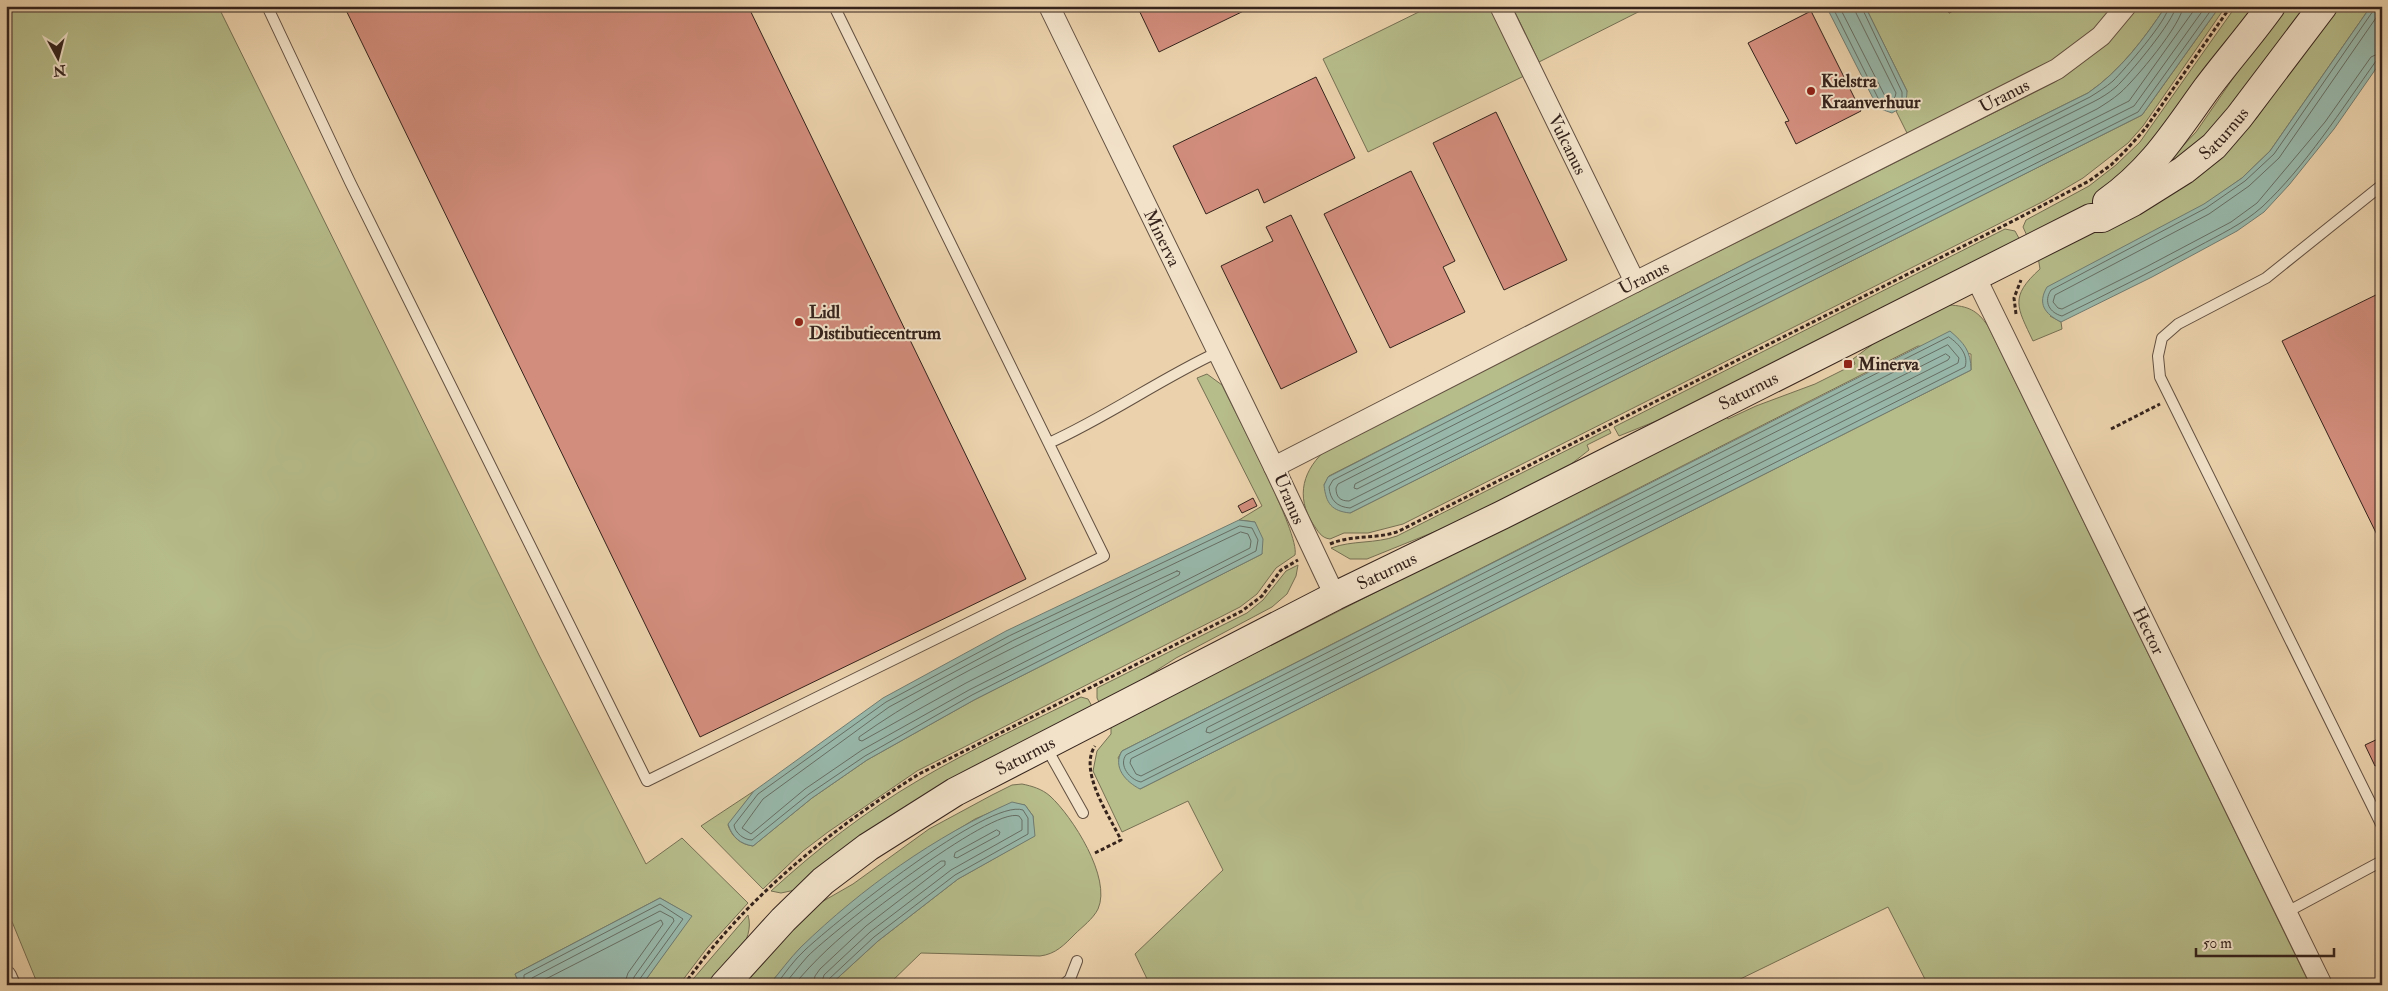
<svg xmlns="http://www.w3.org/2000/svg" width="2388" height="991" font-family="'IM FELL Double Pica',serif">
<rect width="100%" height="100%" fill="#ebd2ac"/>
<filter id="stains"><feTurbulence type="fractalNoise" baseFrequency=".004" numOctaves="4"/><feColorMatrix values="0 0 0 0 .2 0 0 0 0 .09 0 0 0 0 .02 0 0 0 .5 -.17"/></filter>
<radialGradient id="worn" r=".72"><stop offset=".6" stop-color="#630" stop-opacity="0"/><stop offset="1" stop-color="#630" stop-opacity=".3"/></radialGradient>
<path fill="#b6bc8a" stroke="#767053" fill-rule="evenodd" d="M6 6H218L539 655 646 864 682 838 748 903 707 948 679 985H642L691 916 660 898 515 974 520 985H38L6 907Z
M1431 6H1491L1524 76 1368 152 1323 59Z
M1512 6H1650L1539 62Z
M1865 6H2117L2086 38 2049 63 1908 135 1896 111 1900 108 1907 91Z
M2138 6H2166C2144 39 2120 71 2088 93L1752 260 1329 476 1324 485 1350 513 2142 115 2220 6H2226L2143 126 2128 143 2083 178 2044 201 1403 524 1368 533H1344L1330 539C1321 538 1318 531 1313 524 1295 496 1303 469 1328 448L2055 82C2087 60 2115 38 2138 6Z
M2236 6H2258L2174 126 2109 193 2091 206 2028 238 2023 227 2026 220 2089 186 2116 165 2140 142Z
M2283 6H2311L2225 126 2162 168 2196 132Z
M2336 6H2371L2270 151 2242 178 2050 316 2061 322 2062 329 2033 341C2017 307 2009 297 2040 269L2038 257 2226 151 2256 119Z
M2005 229 2015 231 2021 242 1696 405 1619 436 1614 427Z
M1949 305C1968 306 1977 310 1988 326L2310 985H1928L1888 907 1728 985H1150L1135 954 1223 870 1188 801 1122 832 1093 771 1097 751 1111 734V724L1292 635 1725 414 1728 419 1756 406 1815 384 1855 364 1853 359 1889 332 1941 307ZM1918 346 1971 354V370L1140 789 1118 758 1122 751Z
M1207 374 1222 385C1235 413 1300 533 1295 555L1276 568 1257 594 1240 607 917 771 828 832 803 851 763 889 701 826 754 791 728 825C732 837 740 844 753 846L812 798 867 760 974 700 1262 554 1255 522 1239 520 1262 506 1197 378Z
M1609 429 1611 433 1587 445 1589 450 1556 476 1471 517 1367 559H1350L1331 548C1353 540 1375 544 1397 536Z
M1298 565 1296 576 1287 594 1272 607 1176 658 1101 706 1097 698V688L1247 613 1263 600 1286 571Z
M1081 697 1088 699 1094 710 795 890 781 893 771 891C817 849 866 811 919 780 971 749 1027 724 1081 697Z
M1022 784C1032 786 1042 789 1050 796 1072 816 1112 878 1098 909 1093 919 1082 927 1075 934 1064 945 1056 954 1040 956L921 953 888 985H830L878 941 958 879 1034 836 1033 816 1025 805 1012 803 975 819 931 846 893 873 800 948 769 985H738L806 911 853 884 929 829 992 795 1012 785Z
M748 915C756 942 727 966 712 985H688Z"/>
<path fill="#98b8ab" stroke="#707c72" d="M1826 6H1865L1907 91C1907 103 1903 107 1892 113L1878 108Z
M2166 6H2220L2142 115 1350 513C1332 511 1326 504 1324 485L1328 477 1752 260 2088 93C2120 71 2144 39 2166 6Z
M2371 6H2382V60L2334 129 2289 185 2264 212 2237 231 2152 277 2061 322C2045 314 2037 304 2047 287L2204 204 2242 178 2270 151Z
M1950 331C1964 343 1971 351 1971 370L1140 789C1126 782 1112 767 1122 751Z
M1239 520 1255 522 1263 539 1262 554 974 700 867 760 812 798 753 846C740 844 732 837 728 824L754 791 883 698 1006 631Z
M1012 802 1025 805 1033 816 1035 836 958 879 878 941 830 985H769C780 972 790 958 801 947 862 888 935 836 1012 802Z
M660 898 692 916 642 985H520L515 974Z"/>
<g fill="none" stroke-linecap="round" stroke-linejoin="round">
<path stroke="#666e64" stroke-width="1" d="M1832 6 1881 104 1892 107 1902 100V92L1861 6
M1839 6 1886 98 1892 100 1895 97 1896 93 1856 13 1855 6
M2169 6C2168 20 2124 70 2113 81 2106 87 2098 92 2090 97L1755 265 1333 480 1329 487C1330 500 1337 507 1350 508L2138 112 2214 6
M2176 6C2175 20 2128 76 2116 87 2109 93 2101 98 2093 102L1757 270 1338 484 1336 488C1336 497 1340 501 1349 501L2134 106 2206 6
M2183 6C2183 23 2134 81 2120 93 2113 99 2105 104 2097 109L1761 277 1355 484 1354 488 1357 489 2129 101 2197 6
M2374 6 2373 11 2274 154 2245 181 2206 208 2051 290C2043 302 2050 313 2062 316 2107 294 2153 271 2197 247 2219 235 2243 224 2262 207 2305 167 2342 109 2376 61L2382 58
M2381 6 2378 15 2279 158 2249 186 2209 214 2055 295 2053 302 2058 308 2062 309 2146 267 2231 222 2257 203 2325 122 2371 57 2382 52
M1949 337C1959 344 1969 355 1965 367L1141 782C1130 780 1118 765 1126 755Z
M1948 345 1959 358 1958 363 1141 776 1136 774 1130 763 1131 759Z
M1946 354 1950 357 1948 360 1210 733 1206 732 1207 728Z
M1240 526 1252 528 1258 540 1256 551 972 695 865 756 809 794 752 840C744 840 735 833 734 825L758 794 886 702 1009 636Z
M1241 532 1248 534 1251 541 1250 548 969 690 862 750 805 789 751 834 742 828 763 799 889 707 1012 641Z
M1177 571 1180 572 1179 575 966 683 862 741 859 740V737C954 670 1072 620 1177 571Z
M997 830 1000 832 999 835 957 858 954 857 955 853Z
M524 985V975L660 904 683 919 639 980 638 985
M531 985 532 978 660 911 673 918 674 921 634 977 632 985
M538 985 540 982 661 920 663 924 628 973 624 985
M776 985C785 973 794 960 805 950 835 922 988 798 1023 810L1028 818V834L955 875 874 937 829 979 827 985
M784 985C792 975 800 965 808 956 833 931 991 806 1019 816L1022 820V830L951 870 870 932 824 975 821 985
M794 985C835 935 889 899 941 861H945V865L866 926 820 969 815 976 813 985"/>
</g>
<path fill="#d28d7c" stroke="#35231c" d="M344 6H748L1026 579 700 737Z
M1137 6H1254L1159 52Z
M1946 6H1963L1949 13Z
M1811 11 1861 111 1796 144 1785 122 1789 121 1748 43Z
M1316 77 1355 158 1264 203 1258 189 1206 214 1173 146Z
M1496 112 1567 260 1504 290 1433 143Z
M1411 171 1455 261 1443 267 1465 312 1390 348 1324 214Z
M1291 215 1357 352 1281 389 1221 266 1273 241 1266 227Z
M2382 292V545L2282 341Z
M1253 498 1257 506 1242 513 1238 506Z
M2382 737V763L2375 766 2365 745Z"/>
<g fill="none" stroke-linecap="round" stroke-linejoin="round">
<g stroke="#624f40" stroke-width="12">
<path id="service" d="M267 6 350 182 647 781 1104 556 834 6
M2382 185 2266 278 2178 324 2162 338 2158 356 2160 377 2382 826
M1049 443C1107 417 1160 379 1218 352
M1046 747 1083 813
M2287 912 2382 861
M1063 985 1070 979 1077 961"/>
</g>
<g stroke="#624f40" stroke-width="22">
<g id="minor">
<path id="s1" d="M1049 6 1274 467"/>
<path id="s2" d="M1500 6 1635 282"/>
<path id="s3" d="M1975 276 2322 985"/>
<path id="s4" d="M1335 596 1274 467 1635 282 2057 69 2101 36 2126 6"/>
<path d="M6 976 10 985"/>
</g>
</g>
<g stroke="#35231c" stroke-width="30">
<g id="secondary">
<path d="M2107 202C2153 169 2175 132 2207 88 2228 60 2251 34 2271 6"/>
<path id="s5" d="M724 985 783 920 823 881 868 847 955 792 1335 596 1502 515 2091 218H2102L2133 202 2184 170 2214 146 2239 117 2323 6"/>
</g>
</g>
<path stroke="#35231c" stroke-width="3" stroke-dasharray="4 2.5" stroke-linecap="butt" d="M2016 314 2014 298 2021 280
M2111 429 2160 404
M1330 544C1353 534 1376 540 1399 531L2015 220 2089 181 2111 165 2128 148 2145 129 2231 6
M1095 853 1121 840C1110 817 1078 771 1095 746
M684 985C745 898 830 830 919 774L1242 611 1262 596 1281 570 1298 560"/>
<use href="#service" stroke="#f2e2c9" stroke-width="10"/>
<use href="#minor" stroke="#f2e2c9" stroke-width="20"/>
<use href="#secondary" stroke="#f2e2c9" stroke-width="28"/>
</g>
<g fill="#8f2418" stroke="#f2e2c9" stroke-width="2">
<circle cx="1811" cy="91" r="5"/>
<circle cx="799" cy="322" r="5"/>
<rect x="1843" y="359" width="10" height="10" rx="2.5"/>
</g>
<g text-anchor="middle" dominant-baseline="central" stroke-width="4" stroke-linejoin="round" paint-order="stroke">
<g font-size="18" font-weight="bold" fill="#35231c" stroke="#f2e2c9" text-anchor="start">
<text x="1821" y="81">Kielstra<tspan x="1821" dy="21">Kraanverhuur</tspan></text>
<text x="809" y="312">Lidl<tspan x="809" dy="21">Distibutiecentrum</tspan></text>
<text x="1858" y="364">Minerva</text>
</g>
<g font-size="18" fill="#35231c" stroke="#f2e2c9">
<text stroke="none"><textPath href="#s4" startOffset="962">Uranus</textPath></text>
<text stroke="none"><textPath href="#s5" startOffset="1736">Saturnus</textPath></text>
<text stroke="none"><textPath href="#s2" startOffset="154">Vulcanus</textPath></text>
<text stroke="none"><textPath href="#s1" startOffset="258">Minerva</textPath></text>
<text stroke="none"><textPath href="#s4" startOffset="558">Uranus</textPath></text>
<text stroke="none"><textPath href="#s5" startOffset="1192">Saturnus</textPath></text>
<text transform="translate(1289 499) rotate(67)">Uranus</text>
<text stroke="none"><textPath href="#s5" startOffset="788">Saturnus</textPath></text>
<text stroke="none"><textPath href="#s3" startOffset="395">Hector</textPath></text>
<text stroke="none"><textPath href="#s5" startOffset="382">Saturnus</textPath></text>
</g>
</g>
<rect width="2388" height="991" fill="none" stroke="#ebd2ac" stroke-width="25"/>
<rect x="8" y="8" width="2373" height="976" fill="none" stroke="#35231c" stroke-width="2.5"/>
<rect x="12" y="12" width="2363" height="966" fill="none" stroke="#35231c"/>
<g transform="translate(58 58) rotate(173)" stroke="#f2e2c9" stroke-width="4" paint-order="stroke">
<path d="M0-4L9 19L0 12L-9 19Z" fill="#35231c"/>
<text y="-8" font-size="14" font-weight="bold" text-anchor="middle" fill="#35231c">N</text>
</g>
<path d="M2196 948v8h138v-8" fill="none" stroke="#35231c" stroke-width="2.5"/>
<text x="2203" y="948" font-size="15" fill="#35231c" stroke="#f2e2c9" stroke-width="4" paint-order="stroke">50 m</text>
<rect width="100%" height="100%" filter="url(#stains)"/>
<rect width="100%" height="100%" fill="url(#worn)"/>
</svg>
